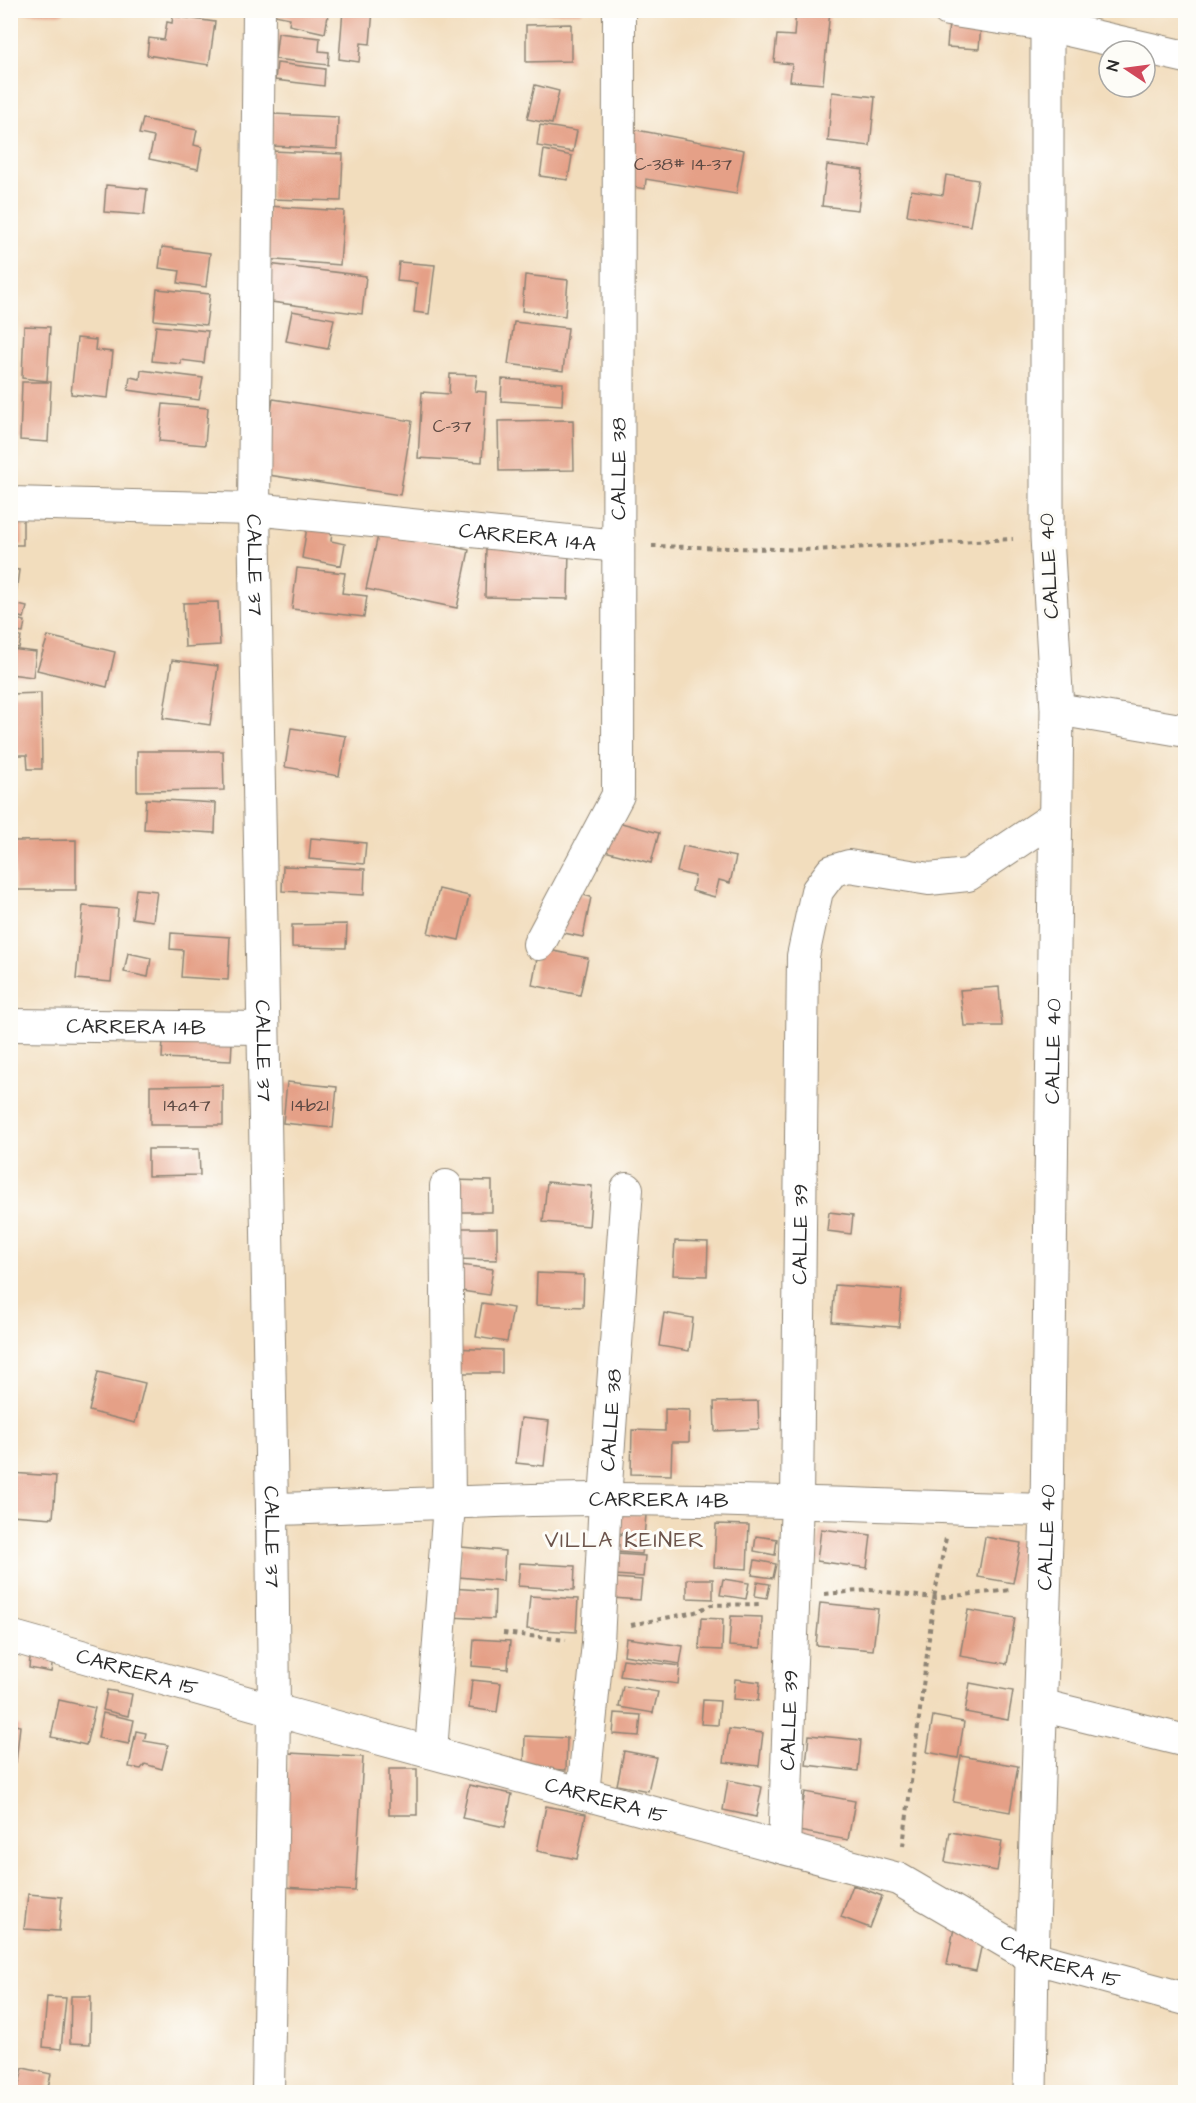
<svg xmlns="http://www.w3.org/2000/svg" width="1196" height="2103" font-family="'Architects Daughter',sans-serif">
<rect width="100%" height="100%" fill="#fdfcf7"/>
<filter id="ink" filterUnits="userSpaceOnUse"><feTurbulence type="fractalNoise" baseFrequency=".0167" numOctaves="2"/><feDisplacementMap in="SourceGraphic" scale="12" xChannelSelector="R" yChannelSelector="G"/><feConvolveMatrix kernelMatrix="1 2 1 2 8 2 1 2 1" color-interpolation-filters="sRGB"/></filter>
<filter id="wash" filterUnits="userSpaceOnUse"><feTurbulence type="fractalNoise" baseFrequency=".008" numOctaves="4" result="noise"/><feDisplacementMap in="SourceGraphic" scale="24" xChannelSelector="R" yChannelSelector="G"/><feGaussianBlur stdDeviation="1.35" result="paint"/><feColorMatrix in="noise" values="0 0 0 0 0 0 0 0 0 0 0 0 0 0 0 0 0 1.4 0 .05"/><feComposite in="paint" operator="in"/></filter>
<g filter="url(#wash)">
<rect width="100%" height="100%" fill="#f2ddbd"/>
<g id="blocks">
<path fill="#e5a087" d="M24 10H64L63 14 24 13Z
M271 10H329L325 33 289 25 290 18 270 14Z
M343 10H373L370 44 361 43 359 62 339 59Z
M512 10H532V13H512Z
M536 10H582V13H536Z
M796 10H830L823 84 790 81 792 64 774 62 777 35 794 36Z
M950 10 981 24 979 49 947 47Z
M173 16 215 22 209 65 147 55 149 38 164 40 167 22 172 23Z
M571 24V61L526 62V25Z
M278 33 320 38 319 51 329 52 328 65 275 59Z
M277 63 325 69 324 86 275 80Z
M535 85 559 91 552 124 527 119Z
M832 92 875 97 870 146 828 141Z
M273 114 338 117 337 149 272 146Z
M143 119 197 130 194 145 202 147 198 169 149 159 154 137 139 134Z
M540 125 577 131 573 152 537 146Z
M631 129 744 150 736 194 646 179 645 189 621 185Z
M10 148 16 149 14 174H10Z
M544 150 572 156 568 180 540 176Z
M272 151 343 154 341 201 270 199Z
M827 165 863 170 858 210 822 206Z
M946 175 978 180 970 226 907 215 911 190 943 195Z
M106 185 147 189 144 215 104 212Z
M268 206 344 211 340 265 264 259Z
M162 247 210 253 206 287 178 283 180 271 159 268Z
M399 262 435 265 429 314 414 312 417 283 397 281Z
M268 264 366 276 362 314 264 301Z
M525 275 568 280 565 316 522 311Z
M157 289 210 294 206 325 154 320Z
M292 311 334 319 328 349 286 341Z
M514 322 568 328 563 371 508 364Z
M24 326 50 327 47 381 22 378Z
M156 326 208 331 204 363 181 360V364L152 361Z
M77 338 96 340 95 350 113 352 108 398 71 394Z
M141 370 203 378 199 400 128 390 130 377 140 379Z
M450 374 477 375 475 391 486 392 482 462 418 458 422 392 449 394Z
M502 379 563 383 562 405 501 401Z
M22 382H51L48 442 20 440Z
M273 399 412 421 400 495 262 474Z
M163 404 208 408 205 445 159 441Z
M573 420 574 470 499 471 498 421Z
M10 505H23V545H10Z
M307 527 332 531 331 541 345 544 341 566 302 558Z
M379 531 469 550 457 608 366 589Z
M486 545 569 547 568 599 485 597Z
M297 568 345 573 342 593 367 596 364 617 292 609Z
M10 569 19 570 15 600H10Z
M218 602 220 645 185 647 183 603Z
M10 603 27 607 24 618 10 615Z
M10 618 25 621 23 633 10 631Z
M10 635 21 637 19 648 10 646Z
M48 636 115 652 107 687 37 670Z
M10 649 36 652 33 677 10 674Z
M172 660 218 666 210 725 163 718Z
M41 693 42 769H28L27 755H12V694Z
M291 728 346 736 339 776 285 767Z
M137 751H223L224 790 137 791Z
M146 799 216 803 215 833 144 829Z
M595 816 659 833 651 863 589 847Z
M311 838 366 843 364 864 309 859Z
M76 840V890H15L14 841Z
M683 846 736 857 730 883 719 880 715 897 692 891 695 876 677 872Z
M283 866 365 869 364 895 282 891Z
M136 889 157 891 153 921 132 918Z
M439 889 469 896 459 940 428 933Z
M559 889 591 897 583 937 550 930Z
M83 906 118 909 111 982 76 979Z
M347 924 346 948 292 947V925Z
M171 933 230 937 228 980 181 977 183 950 170 949Z
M539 948 588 958 580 995 532 985Z
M128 953 151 958 148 977 124 972Z
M999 987 1002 1026H964L960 990Z
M164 1021 233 1024 231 1061 162 1058Z
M287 1082 337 1087 333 1128 283 1123Z
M223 1085V1125H150V1086Z
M148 1149H199L200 1175 148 1176Z
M452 1180 492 1181V1212H452Z
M547 1182 592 1186 589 1226 543 1222Z
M829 1212 853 1215 851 1234 827 1231Z
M451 1228H497V1260L451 1259Z
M675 1241 708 1242 707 1276 673 1275Z
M451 1264 493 1269 489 1295 448 1289Z
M537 1273 584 1275 583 1307 536 1305Z
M835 1285 902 1290 899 1327 832 1322Z
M482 1303 513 1308 507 1342 476 1337Z
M664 1313 693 1318 689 1351 659 1346Z
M450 1348 502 1350V1373H449Z
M98 1372 145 1383 135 1423 89 1411Z
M758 1401 759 1429 715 1431 714 1402Z
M665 1409 690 1410 689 1442H672L671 1475 631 1474 632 1430 665 1431Z
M521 1418 549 1421 544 1466 516 1463Z
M10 1473 56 1476 53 1518 10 1515Z
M620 1513 646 1515 644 1537 619 1533Z
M716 1524 749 1525 747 1569 714 1567Z
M821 1529 871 1535 867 1568 817 1561Z
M618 1535 644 1538 642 1554 617 1552Z
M756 1536 777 1539 775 1555 754 1551Z
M985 1537 1021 1543 1013 1583 978 1577Z
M461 1547 505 1551 503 1581 459 1577Z
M617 1554 645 1556 643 1577 615 1575Z
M755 1560 776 1564 773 1578 752 1575Z
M520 1563 575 1566 574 1590 518 1586Z
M615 1578 642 1580 640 1600 613 1598Z
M687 1579H713V1599L687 1598Z
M723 1579 749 1583 746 1599 720 1595Z
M757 1582 770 1584 767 1598 755 1596Z
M450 1588 495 1591 494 1619 448 1617Z
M530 1596 578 1599 576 1632 527 1629Z
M820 1603 878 1609 873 1650 816 1645Z
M968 1610 1015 1618 1007 1664 960 1656Z
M731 1616 762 1617 761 1648 729 1646Z
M701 1618 723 1619 722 1650 699 1649Z
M626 1638 683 1646 680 1664 624 1655Z
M474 1639 510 1641 508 1669 472 1666Z
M31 1648 54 1653 51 1672 29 1668Z
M623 1659 680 1666 678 1684 620 1676Z
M735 1679 760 1682 758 1701 733 1699Z
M472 1680 501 1683 497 1712 469 1708Z
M970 1683 1013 1691 1008 1720 965 1712Z
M623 1686 658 1692 653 1713 619 1707Z
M107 1690 132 1694 128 1716 103 1710Z
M59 1700 95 1708 86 1745 51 1737Z
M703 1700 720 1701 718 1725 701 1724Z
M103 1713 134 1720 129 1744 98 1738Z
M615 1713 641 1715 639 1736 613 1734Z
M933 1716 964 1722 958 1758 927 1752Z
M10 1724 20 1726 16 1762 10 1761Z
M729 1729 763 1733 759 1766 724 1762Z
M136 1731 146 1733 144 1741 168 1745 162 1769 145 1764 141 1769 129 1767Z
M809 1735 861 1740 858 1771 806 1765Z
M525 1736 567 1738 566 1770 524 1768Z
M624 1751 656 1757 648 1791 617 1785Z
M289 1753 363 1757 355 1891 282 1887Z
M961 1756 1018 1766 1010 1812 953 1802Z
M389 1769H417V1815H389Z
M728 1780 762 1787 756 1817 723 1810Z
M469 1785 512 1794 505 1827 462 1818Z
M805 1792 855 1801 848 1840 798 1831Z
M546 1806 586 1814 577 1859 537 1851Z
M950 1832 1002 1841 997 1871 945 1862Z
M853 1885 882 1896 870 1928 841 1917Z
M28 1894 62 1897 59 1931 24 1929Z
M954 1928 984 1934 976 1971 947 1965Z
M71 1996H91L90 2044 70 2043Z
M47 1997 66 1998 61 2049 43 2047Z
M23 2068 51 2074 47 2092H17Z"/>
</g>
</g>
<g filter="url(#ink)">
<use href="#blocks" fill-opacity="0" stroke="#8e8474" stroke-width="1.5"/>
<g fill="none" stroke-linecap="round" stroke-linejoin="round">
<g stroke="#8e8474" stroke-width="34">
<g id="street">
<path id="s1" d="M259 10 254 509 272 1509 274 1710 268 2092"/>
<path d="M948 10 1046 25 1186 57"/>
<path id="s2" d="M10 503 254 509 618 546"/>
<path d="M1057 709 1186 731"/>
<path id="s3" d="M539 944 618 795 619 10"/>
<path id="s4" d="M10 1025 262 1028"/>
<path id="s5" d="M272 1509C384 1506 496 1499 607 1499 754 1499 900 1507 1047 1510"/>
<path id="s6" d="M10 1636 274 1710 898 1879 1032 1957 1186 1999"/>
<path d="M1040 1705 1186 1741"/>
<path d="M431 1752 449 1504 446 1186"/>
<path id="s7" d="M583 1794 598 1643 605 1499 627 1189"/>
<path id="s8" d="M784 1848 797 1501 803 956 817 891 832 871 849 866 929 879 968 875 1056 816"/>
</g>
</g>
<g stroke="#8e8474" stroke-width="35">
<g id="secondary">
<path id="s9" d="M1030 2092 1032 1957 1047 1510 1057 709 1047 537V10"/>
</g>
</g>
<path stroke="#8e8474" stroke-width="4" stroke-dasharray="4.5 4.5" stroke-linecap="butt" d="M652 546 815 550 1013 539
M825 1594 870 1590 934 1598 1011 1590
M631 1625 695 1612 711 1605 761 1604
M503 1633 566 1640
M903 1846 934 1598 946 1538"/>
<use href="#street" stroke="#fff" stroke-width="32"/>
<use href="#secondary" stroke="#fff" stroke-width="33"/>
</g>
</g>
<g text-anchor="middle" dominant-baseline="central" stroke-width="6" stroke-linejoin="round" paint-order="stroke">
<g font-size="18" fill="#5a4842">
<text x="683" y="164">C-38# 14-37</text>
<text x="452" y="426">C-37</text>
<text x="187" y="1105">14a47</text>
<text x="310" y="1105">14b21</text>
</g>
<g font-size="21" fill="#2b2b2b" stroke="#fdfcf7">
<text stroke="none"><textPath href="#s3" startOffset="495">CALLE 38</textPath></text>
<text stroke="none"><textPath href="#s2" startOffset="519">CARRERA 14A</textPath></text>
<text stroke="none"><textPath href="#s1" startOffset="555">CALLE 37</textPath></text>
<text transform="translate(1049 566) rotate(-93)">CALLE 40</text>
<text stroke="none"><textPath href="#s4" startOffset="126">CARRERA 14B</textPath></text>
<text stroke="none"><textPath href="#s9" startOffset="1041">CALLE 40</textPath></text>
<text stroke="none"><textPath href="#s1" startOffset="1041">CALLE 37</textPath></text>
<text stroke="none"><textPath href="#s8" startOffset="614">CALLE 39</textPath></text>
<text stroke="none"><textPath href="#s7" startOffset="375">CALLE 38</textPath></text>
<text stroke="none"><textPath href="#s5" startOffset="387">CARRERA 14B</textPath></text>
<text stroke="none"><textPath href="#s1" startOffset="1527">CALLE 37</textPath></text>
<text stroke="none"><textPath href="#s9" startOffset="555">CALLE 40</textPath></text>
<text stroke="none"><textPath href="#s6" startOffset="132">CARRERA 15</textPath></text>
<text stroke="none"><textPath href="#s8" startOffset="128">CALLE 39</textPath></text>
<text stroke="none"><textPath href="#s6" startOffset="618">CARRERA 15</textPath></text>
<text stroke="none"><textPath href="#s6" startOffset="1104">CARRERA 15</textPath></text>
</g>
<g font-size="22" letter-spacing="1.5" fill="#6c544b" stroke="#fdfcf7">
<text x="625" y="1540">VILLA KEINER</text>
</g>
</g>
<rect width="1196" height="2103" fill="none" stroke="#fdfcf7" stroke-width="36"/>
<g transform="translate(1127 69) rotate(283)"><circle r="28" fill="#fdfcf7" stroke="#a9a8a5" stroke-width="1.5"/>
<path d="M0-4.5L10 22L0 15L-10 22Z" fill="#d1495b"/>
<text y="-9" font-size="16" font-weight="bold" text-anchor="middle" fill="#2b2b2b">N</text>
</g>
</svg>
